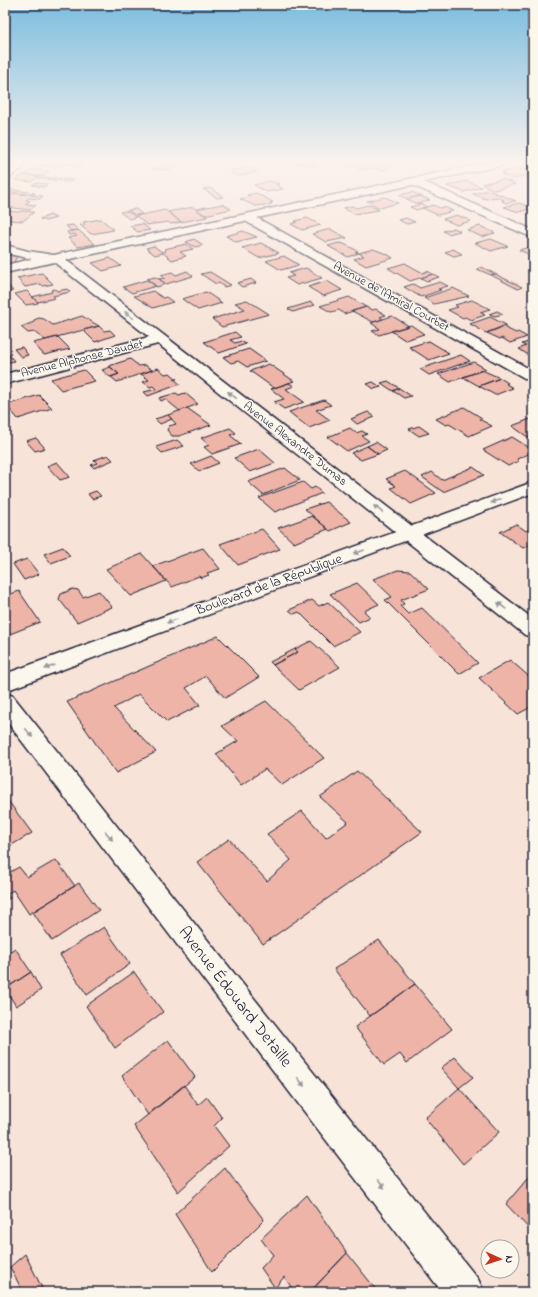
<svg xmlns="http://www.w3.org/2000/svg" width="538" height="1297" font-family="'Indie Flower',sans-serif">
<rect width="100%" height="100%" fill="#f7e3d7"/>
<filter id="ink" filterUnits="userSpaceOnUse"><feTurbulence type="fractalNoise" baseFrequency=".025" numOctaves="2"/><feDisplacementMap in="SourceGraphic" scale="8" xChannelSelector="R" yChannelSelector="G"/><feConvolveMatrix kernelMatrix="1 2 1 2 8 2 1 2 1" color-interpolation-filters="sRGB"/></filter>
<g filter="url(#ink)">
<path fill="#edb4a7" stroke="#22223b" d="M44 162H81L87 163 82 167 74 166 77 164H60L56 167 40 165Z
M171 162H187L166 170 153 169Z
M297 162 383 163 394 162 387 170 368 168 366 170 358 169 359 167 333 164 331 166 323 165 325 163 319 162 316 166 296 163Z
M248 167 257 172 238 176 229 171Z
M519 168 533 174 513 179 501 174 505 173 502 172Z
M33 169 49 171 41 176 25 175Z
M23 175H25L73 180 70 182 37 178 31 182 15 180Z
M503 179 515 184 494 190 482 184Z
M269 181 280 184 276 185 283 189 267 192 254 185Z
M466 181 482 187 464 192 447 186Z
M36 183 48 184 44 187 32 185Z
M210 188 224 197 217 198 203 189Z
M5 189 22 191 35 193 33 195 5 192Z
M488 190 516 201 506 203 502 201H504L502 200H504L496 197 486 199 473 194Z
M412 192 420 196 407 199 399 195Z
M15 193 33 195 43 196 40 199 29 198 26 200 30 201 25 204 36 205 30 210 7 207 11 204H5V197H9Z
M256 193 273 202 270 203 272 204 255 206 240 199 250 197 247 195Z
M420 196 430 200 417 204 407 199Z
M385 197 398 203 380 208 367 201Z
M519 203 532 208 519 212 504 207Z
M223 204 231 209 205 215 196 209Z
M422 204 427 207 416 210 410 207Z
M369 205 379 210 354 214 343 208 352 206 356 208Z
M433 205 440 208 444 207 453 211 438 215 422 208Z
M193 207 207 217 181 222 168 212Z
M136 209 142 214 135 215 128 210Z
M165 210 181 222 171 224 168 222 147 225 136 216Z
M5 211 19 212 21 211 34 212 23 221 9 220 7 221H5Z
M127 211 136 217 129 219 120 212Z
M50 215 56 218 46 221 40 219Z
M457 215 471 221 457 225 443 219Z
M307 218 321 225 302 230 291 224 297 222 295 221Z
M406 218 415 222 407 224 398 220Z
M101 219 114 230 91 234 80 225 85 224 83 222Z
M142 224 150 230 138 232 130 226Z
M73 225 78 230 71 231 66 226Z
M480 226 495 233 482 237 467 230Z
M454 228 460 231 448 234 443 231Z
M330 229 347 238 326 242 312 234Z
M78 230 84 235 95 244 78 247 68 238 77 236 75 234 69 235 67 232Z
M243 231 257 237 236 242 226 236Z
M194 239 203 245 195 247 186 242Z
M491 239 508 246 491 251 475 243Z
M261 243 279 253 259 258 242 248Z
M339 243 344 244 358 251 355 252 359 253 348 257 328 246Z
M186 244 193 249 180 252 186 256 172 260 162 252 166 251 164 249Z
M154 246 162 252 163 253 155 255 146 248Z
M533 246V256L519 250Z
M373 249 387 254 393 258 366 266 354 259 364 256 359 253Z
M453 249 462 254 454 256 445 252Z
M5 254 17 257 13 263 5 265Z
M284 256 299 265 281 270 266 261Z
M110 258 121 266 103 271 92 263Z
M405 263 423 273 427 271 433 274 410 281 388 268Z
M482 267 495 274 491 275 477 269Z
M306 268 322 278 297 285 286 278 294 276 289 273Z
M187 271 193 276 166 284 159 279 165 278 161 275 172 272 176 275Z
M210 272 231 285 224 287 219 283 216 284 201 274Z
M42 273 53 284 43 286 41 284 25 287 17 278Z
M433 274 439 277 427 281 421 278Z
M495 274 522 287 518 289 491 275Z
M155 277 159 279 166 284 157 287 147 279Z
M251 279 256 283 242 287 237 283Z
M147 280 156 286 132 293 123 287Z
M327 281 342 290 323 296 308 287Z
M5 282 13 291 5 292Z
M440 282 448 286 438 289 441 290 421 297 404 287 413 284 420 288Z
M453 288 469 296 434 304 424 298Z
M55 289 57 291 67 289 70 292 53 296 55 298 38 302 32 297 52 292 51 290Z
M27 291 38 302V303L26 305 15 294Z
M153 291 163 298 166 297 173 302 153 308 134 296Z
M206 292 222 303 198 310 182 299Z
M349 297 366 307 344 314 339 310 331 312 320 306Z
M247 300 269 314 222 327 212 319 245 309 235 303Z
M472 300 490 309 480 312 485 315 471 320 465 317 463 318 448 310 458 307 455 305Z
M311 302 315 305 293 312 288 309Z
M366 307 372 310 376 309 386 315 380 317 383 319 373 322 352 311Z
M497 311 503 314 495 316 489 314Z
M82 316 99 326 45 340 34 332 28 333 21 327 34 322V320L39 318 44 319 53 325Z
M392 316 409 326 379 335 372 331 380 329 371 323Z
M490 317 506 325 486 333 470 324Z
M411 325 424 334 405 340 391 331Z
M99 326 104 331 110 330 115 335 95 342 83 330Z
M503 327 516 333 518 332 527 337 510 343 502 338 500 339 487 333Z
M235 332 241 337 230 340 235 343 241 341 246 344 219 353 204 342Z
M58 337 70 349 44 355 33 343Z
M429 341 449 353 429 360 409 347Z
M531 341 533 342V358L519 349 526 346 522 344Z
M22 347 28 355 21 357 14 349Z
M249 349 266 361 247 367 238 361 231 363 223 357Z
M5 350 14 361 5 363Z
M461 355 470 361 429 375 420 369Z
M130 359 139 366 145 365 152 370 117 382 111 377 119 374 109 366Z
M474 362 486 369 450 382 438 374Z
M269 364 294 381 274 388 250 371Z
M110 367 119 374 110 377 102 370Z
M158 368 165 374 170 373 177 379H174L180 384 148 396 144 392 156 389 153 386 150 387 143 382 149 380 141 374Z
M84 370 95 381 61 390 51 379Z
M482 370 500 378 479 386 463 377Z
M500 378 508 383 506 384 513 388 495 395 479 386Z
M388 381 399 388 393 391 381 383Z
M373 382 381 387 374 389 367 384Z
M289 383 294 386 286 389 304 402 284 409 274 402 284 399 271 389Z
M399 388 411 396 404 398 393 391Z
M176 393 179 395 185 393 198 404 180 411 165 399 161 401 159 398Z
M39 395 52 408 18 419 6 405Z
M324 400 331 405 316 410 330 420 309 428 289 412Z
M464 407 482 418 479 419 492 426 469 436 449 424 446 425 436 419Z
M187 408 211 425 179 436H172L167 430 169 426 176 424 168 415Z
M368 412 375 417 357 424 351 419Z
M168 415 172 419 160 424 155 419Z
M533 418V439L532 440 512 426Z
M419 426 429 433 419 436 409 429Z
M230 428 236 433 230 435 241 444 212 454 204 447 209 445 201 438Z
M350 428 356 433 362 431 367 434 362 436 369 441 347 451 328 437Z
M512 437 533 450V452L517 459 519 461 508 466 483 450Z
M36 438 45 448 35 451 26 441Z
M177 440 184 446 162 453 156 447Z
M376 442 387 450 378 454 367 446Z
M367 446 378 454 361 460 351 453Z
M259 449 275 463 250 472 234 458Z
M108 455 113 460 94 468 91 465 97 463 94 460Z
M211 456 219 463 199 471 191 464Z
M57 462 70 477 60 480 47 466Z
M473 467 484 475 443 492 422 477 432 472 442 480Z
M285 468 300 480 263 495 248 482Z
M405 471 415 478 436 493 411 504 391 488 396 486 386 479Z
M303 482 311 489 315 487 322 493 275 512 259 498Z
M96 491 101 496 92 499 88 494Z
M326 502 351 522 330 531 305 509Z
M312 516 328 529 294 543 278 528Z
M516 524 526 531 533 527V544L523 548 500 532Z
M262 529 280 549 238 565 220 544Z
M63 547 70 556 51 563 44 554Z
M203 548 220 569 207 573 209 575 201 578 199 576 172 587 153 566Z
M142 554 166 581 131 596 106 569Z
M27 559 39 574 24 580 13 564Z
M398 570 410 571 429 589 401 600 404 604 400 606 408 614 422 608 478 663 459 674 385 600 392 597 373 579Z
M357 583 379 604 364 611 370 617 359 622 330 594Z
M73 589 78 590 83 597 99 591 112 607 77 622 59 599 61 594Z
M19 591 40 622 5 636V596Z
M312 600 319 606 328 602 360 632 333 646 299 612 294 614 289 610Z
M218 636 259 677 225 698 206 676 186 688 200 705 167 722 139 694 114 708 156 752 116 773 67 702Z
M311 641 340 667 299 690 273 665 298 652 295 649Z
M295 649 298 652 273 665 270 662Z
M510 660 533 680V706L518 714 479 678Z
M266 701 324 758 282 785 265 769 241 785 216 754 238 741 222 726Z
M357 771 422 832 263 944 197 862 229 839 267 881 291 860 267 834 302 811 326 838 348 822 320 797Z
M6 798 32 833 5 849V799Z
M56 860 75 886 29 914 13 890 7 894 10 898 5 901V875L19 867 27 877Z
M79 883 99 910 52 941 33 912Z
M104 927 130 964 87 995 60 955Z
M379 940 415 984 370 1016 334 969Z
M15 948 31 972 5 989V955Z
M31 972 41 990 16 1006 5 989Z
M134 972 163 1012 115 1048 86 1006Z
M415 984 452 1029 407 1063 400 1054 384 1065 355 1027Z
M168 1040 195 1077 148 1115 122 1076Z
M455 1057 473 1077 459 1088 441 1068Z
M184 1085 198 1105 207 1097 222 1118 214 1126 229 1146 178 1192 134 1126Z
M459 1088 499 1132 463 1164 425 1118Z
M225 1168 264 1220 212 1272 175 1214Z
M533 1172V1233L506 1204Z
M307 1195 347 1253 310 1292H295L284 1277 275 1288 261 1268 273 1255 261 1239Z
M347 1253 378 1292H310Z
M25 1254 44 1292H23L10 1267Z"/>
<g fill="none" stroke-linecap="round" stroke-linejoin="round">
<g stroke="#22223b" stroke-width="3">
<path id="minor" d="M18 162H30L9 178 5 179V171Z
M489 162H509L504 165 424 182 533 230V238L412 185 257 218 533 371V382L528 380 245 221 66 260 533 619V637L525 635 158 344 5 384V374L149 337 54 262 5 273V265L32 259 5 253V245L28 251 54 255Z
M5 693 13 696 478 1279 484 1292H442L5 719Z"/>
</g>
<g stroke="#22223b" stroke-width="3">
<path id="tertiary" d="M533 482V493L5 691V674Z"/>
</g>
<use href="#minor" fill="#fbf7ec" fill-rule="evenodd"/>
<use href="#tertiary" fill="#fbf7ec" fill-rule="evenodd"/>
</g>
<defs><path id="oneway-solid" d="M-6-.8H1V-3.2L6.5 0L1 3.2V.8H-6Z"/></defs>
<g fill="#99979c">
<use href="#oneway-solid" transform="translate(129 315) rotate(-142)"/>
<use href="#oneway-solid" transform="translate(232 395) rotate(-142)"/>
<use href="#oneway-solid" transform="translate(496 501) rotate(159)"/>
<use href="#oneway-solid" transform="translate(378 509) rotate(-142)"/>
<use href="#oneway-solid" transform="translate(359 552) rotate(160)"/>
<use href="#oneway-solid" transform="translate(502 606) rotate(-142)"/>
<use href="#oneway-solid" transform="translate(172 621) rotate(160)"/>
<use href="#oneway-solid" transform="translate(50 667) rotate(160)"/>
<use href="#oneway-solid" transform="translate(29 733) rotate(52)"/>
<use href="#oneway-solid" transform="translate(109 836) rotate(52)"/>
<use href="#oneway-solid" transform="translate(301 1082) rotate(52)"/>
<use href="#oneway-solid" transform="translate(381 1184) rotate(52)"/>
</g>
</g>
<linearGradient id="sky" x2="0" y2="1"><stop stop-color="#7bbddf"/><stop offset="0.47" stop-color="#fbf2ed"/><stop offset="1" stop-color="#fbf2ed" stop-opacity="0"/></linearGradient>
<rect width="538" height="344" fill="url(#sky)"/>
<g text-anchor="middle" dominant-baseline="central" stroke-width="3" stroke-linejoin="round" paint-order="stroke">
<g font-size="12" fill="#22223b" stroke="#fbf7ec">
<text transform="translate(391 297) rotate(29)">Avenue de l'Amiral Courbet</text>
<text transform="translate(82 359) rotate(-14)">Avenue Alphonse Daudet</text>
<text transform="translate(295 444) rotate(38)">Avenue Alexandre Dumas</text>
</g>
<g font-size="14" fill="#22223b" stroke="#fbf7ec">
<text transform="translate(269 585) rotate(-20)">Boulevard de la République</text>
</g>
<g font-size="17" fill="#22223b" stroke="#fbf7ec">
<text transform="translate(235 997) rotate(52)">Avenue Édouard Detaille</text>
</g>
</g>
<rect width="538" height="1297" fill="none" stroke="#fbf7ec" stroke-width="20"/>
<rect x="10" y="10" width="518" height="1277" fill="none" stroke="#22223b" stroke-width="1.5" filter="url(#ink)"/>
<g transform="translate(500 1259) rotate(93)"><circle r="19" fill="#fbf7ec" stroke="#a4a2a5"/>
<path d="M0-3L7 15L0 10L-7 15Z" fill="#c8321e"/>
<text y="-6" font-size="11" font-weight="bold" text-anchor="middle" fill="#22223b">N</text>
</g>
</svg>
